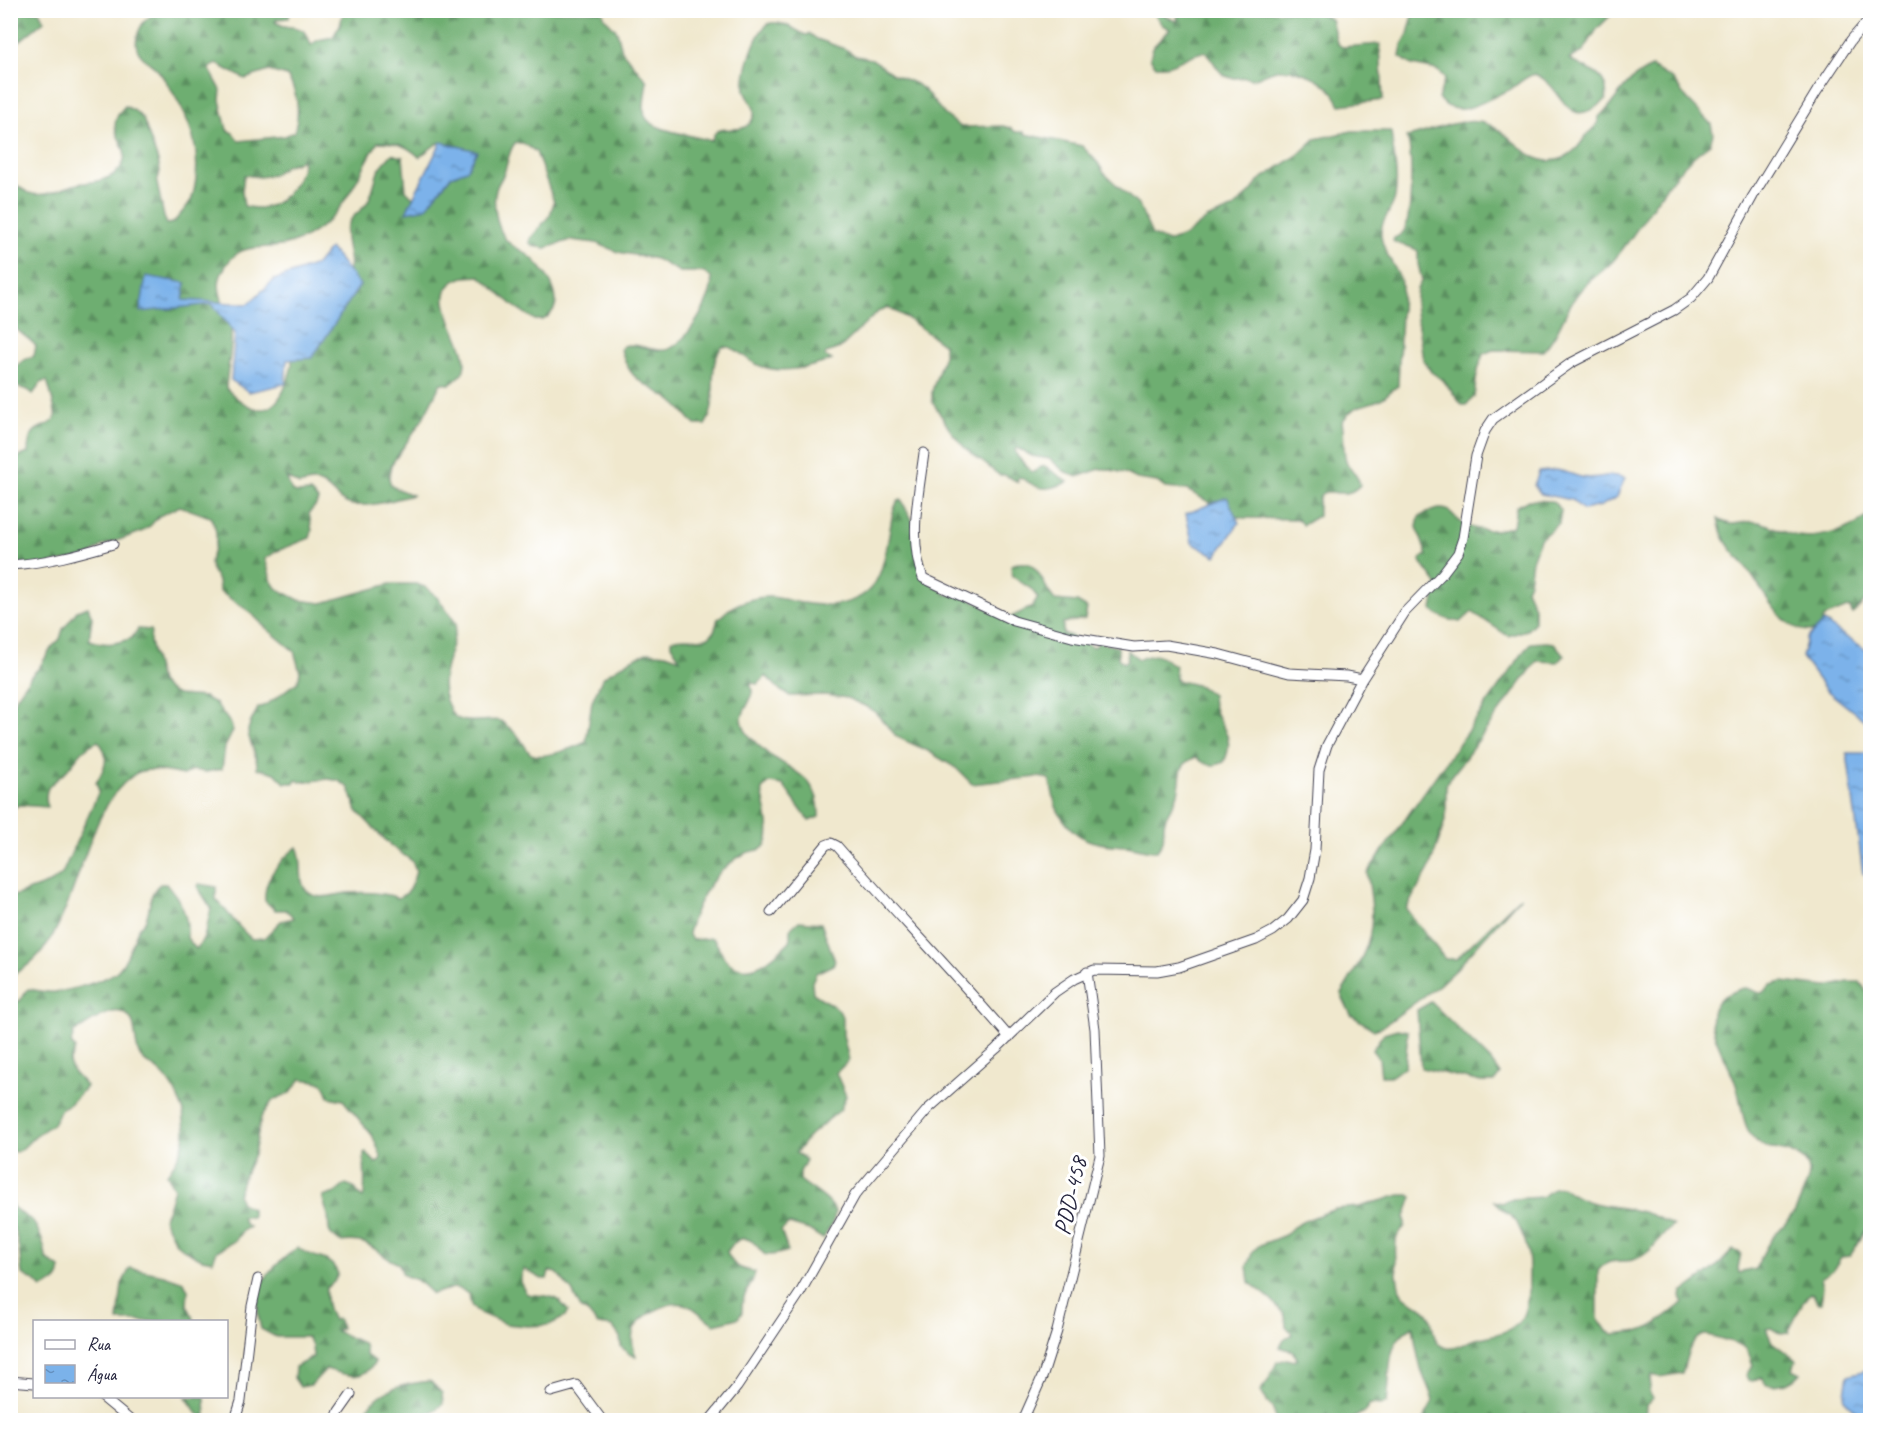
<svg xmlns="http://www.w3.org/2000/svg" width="1881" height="1431" font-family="Caveat,sans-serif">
<defs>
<pattern id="forest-firs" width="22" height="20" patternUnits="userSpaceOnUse" patternTransform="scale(1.5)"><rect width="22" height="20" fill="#6eae71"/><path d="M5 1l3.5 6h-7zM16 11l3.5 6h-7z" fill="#5a8d5e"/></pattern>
<pattern id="water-ripples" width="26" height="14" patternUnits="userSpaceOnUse" patternTransform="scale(1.5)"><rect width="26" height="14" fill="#7bb2ea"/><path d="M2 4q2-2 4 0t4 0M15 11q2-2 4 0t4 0" fill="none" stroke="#6490bf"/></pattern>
</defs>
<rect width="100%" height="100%" fill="#fff"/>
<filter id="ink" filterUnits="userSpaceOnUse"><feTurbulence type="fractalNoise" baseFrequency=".0167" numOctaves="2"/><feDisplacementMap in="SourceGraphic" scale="12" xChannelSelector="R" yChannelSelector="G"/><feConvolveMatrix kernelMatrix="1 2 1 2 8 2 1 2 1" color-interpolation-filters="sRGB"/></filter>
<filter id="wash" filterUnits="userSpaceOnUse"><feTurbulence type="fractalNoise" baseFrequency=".008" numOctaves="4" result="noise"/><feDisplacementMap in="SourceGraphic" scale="24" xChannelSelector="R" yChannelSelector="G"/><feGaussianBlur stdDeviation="1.35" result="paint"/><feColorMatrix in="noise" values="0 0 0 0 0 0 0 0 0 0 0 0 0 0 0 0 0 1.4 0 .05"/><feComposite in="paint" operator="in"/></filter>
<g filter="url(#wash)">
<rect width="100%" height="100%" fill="#f0e8ce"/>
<path fill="url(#forest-firs)" stroke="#486856" stroke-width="1.5" fill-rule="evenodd" d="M174 10 290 11 289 18 277 19 275 22C294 33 303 19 311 45L318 40 333 37 340 25 344 11H603L604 17 617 31 622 51 647 81C646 92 642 106 645 116 650 131 696 135 711 141 713 139 713 135 715 133 722 124 744 136 752 120 759 108 748 101 745 90 742 75 756 27 771 23 781 21 797 30 805 35L810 34 817 39 845 49 856 56 872 59 893 74 916 84 925 91 945 115 961 127 1003 126 1010 128 1016 132H1024L1025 134 1082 146 1098 163 1104 173 1139 206 1152 235 1168 242 1186 235 1207 219 1232 209 1252 191 1258 181 1298 155 1315 139 1352 131H1391C1393 153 1399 175 1395 197 1393 210 1379 222 1381 236 1383 255 1399 268 1402 287L1398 386C1391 389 1387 397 1379 400 1359 408 1357 402 1342 422 1345 434 1342 454 1347 463 1350 471 1359 475 1360 485 1346 502 1325 485 1320 496 1317 501 1318 511 1318 516L1303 525 1297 519 1244 518 1234 516 1187 490 1165 488 1157 482 1137 479 1125 473 1106 469H1100L1077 477 1064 471 1050 459 1032 456 1017 448 1015 450 1017 456 1032 472H1035L1039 468 1045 466 1068 482C1047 491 1040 491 1020 477L1017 479 1018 482 1005 475H999L964 447 950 430 932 401V391L944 355V345L907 318 888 307 879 311 840 348 826 353 825 356 832 360C810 368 777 375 756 364 744 359 736 345 722 347 705 366 721 402 705 425H695C688 417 681 408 672 401 646 381 631 386 621 349L623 346C638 342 651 352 665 350 684 348 716 296 711 278L704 272H680L656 259 618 252 596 243 571 240 546 248 532 246 530 243V239L550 215 554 202 536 152 523 143H515C508 152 508 163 504 173 502 179 497 184 496 190 492 202 497 225 503 235 508 246 519 248 528 255 542 265 566 298 551 313 546 319 543 321 535 320L514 306 480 276C474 277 466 276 461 278 416 294 481 350 461 375 458 378 453 383 450 384 447 384 444 383 441 383L422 420 391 465 389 478 391 486 412 495C393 500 372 507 352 505 339 503 333 490 322 484 315 480 306 483 299 485L286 477 292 491 297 493 310 492 318 500 316 505 309 513 312 531 310 538 277 551 265 559 272 582 276 588 299 600 322 603 390 584H416L427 588 436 596 456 623C455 650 434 678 448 705 450 711 453 717 459 719 471 725 488 718 501 721 507 726 514 731 519 737 523 742 526 749 530 753 540 761 576 747 586 742L592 701 602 679 606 675 632 659 649 652 666 654 680 659 671 645V640C694 632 712 652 718 618 723 616 724 613 728 610 734 605 743 602 749 600 771 593 783 600 803 603 832 608 866 605 879 575 887 556 889 532 893 512L897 502 901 500 912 519 926 579 948 595 962 594 1007 619 1032 607 1038 598 1031 589 1012 576 1011 565C1040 554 1040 585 1055 600L1077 602 1087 608 1085 619 1063 623V633L1083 641 1092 647 1096 646 1098 642 1118 647V658L1124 663 1127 660V650L1139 659C1158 652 1159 655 1175 666L1176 680 1200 686 1212 695C1212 725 1239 730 1224 762 1212 767 1206 766 1196 757 1175 766 1183 776 1178 793 1176 803 1168 810 1165 820 1161 833 1168 838 1157 851 1146 851 1136 847 1125 846 1092 844 1075 841 1058 811 1053 802 1053 789 1049 779L1038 777 972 784 956 768 928 751 897 737 875 712 865 706 847 698 825 695 790 696 781 691 766 676 758 684 750 683C759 703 734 709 745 730 748 735 753 740 757 744 762 748 766 753 771 756 798 773 820 780 819 817L809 821 783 785 770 783 762 789C764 803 773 833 766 844 762 852 753 850 746 853 714 869 697 901 688 933L692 940 712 938C720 945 720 955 728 962 752 980 775 956 790 941V929L799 921 821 923 835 961 833 965 816 973 812 982 813 993 838 1009 843 1018V1035L849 1060 836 1073 846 1096 840 1110 809 1136 796 1153 806 1160 800 1172V1180C809 1188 835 1202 835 1213 835 1221 827 1232 823 1239L809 1230 789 1224 781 1231 788 1251C781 1253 771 1257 764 1254 760 1251 758 1246 754 1243 743 1233 733 1242 727 1252 733 1267 740 1269 755 1272 752 1290 741 1291 742 1313L738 1318 714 1324C707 1320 693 1306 687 1305 676 1302 670 1304 660 1308 637 1318 626 1331 636 1356L631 1355 621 1347 620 1337 613 1327 598 1325 588 1313 581 1309 572 1291 557 1273 549 1271 547 1279H542L524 1269C519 1278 520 1285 527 1294 545 1297 555 1292 568 1311L565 1317 549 1325 527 1326 505 1324 477 1312 471 1305 469 1295 461 1289 453 1288 432 1294 417 1280 403 1275 399 1264C372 1253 375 1238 340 1242 325 1230 330 1233 328 1216 327 1210 323 1204 323 1197L335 1193 346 1184 354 1187 361 1197 363 1198C366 1192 364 1162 364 1154L366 1153 376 1163 380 1161 381 1156 372 1135 343 1100 329 1097C324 1078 318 1082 301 1079L290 1093 273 1100 261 1117 254 1154 241 1183 238 1196 241 1203 252 1209V1217H242L245 1225 249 1227 242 1231 236 1240 217 1251 213 1261 202 1259 183 1249 175 1242 163 1218C169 1211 170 1199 174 1189L167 1174C176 1162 185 1146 185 1130 185 1123 182 1118 184 1112 178 1097 172 1083 161 1073 154 1066 145 1064 140 1056 135 1047 136 1034 133 1024 123 995 88 1025 74 1032L71 1043 75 1049 69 1063 74 1073 86 1086 85 1088 70 1104 62 1108 53 1124 35 1136 23 1148 16 1152 11 1151V1000L20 1001 28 989C37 990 47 993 55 992 69 991 106 980 116 972 126 964 132 943 137 932 138 927 143 925 145 921 152 908 147 894 160 884H166C181 899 189 916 187 938L196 949C206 939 208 921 211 908L197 886 199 884 216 887V899C229 913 237 927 252 939L264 938 281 921 294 918 286 910H275L265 901C263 879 279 861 297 847 305 862 297 882 307 891 318 902 335 894 348 893 364 892 383 892 398 898L407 893 413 881 416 871 412 861 391 846 357 811 349 788 339 781 329 779 300 782 297 780 294 783H285L275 773 257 768C258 754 248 741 248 731 249 723 255 715 258 708 274 703 283 690 298 682L300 672 294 651 266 628 250 612 219 591C219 574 212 576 210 564 210 558 212 555 214 550 218 537 217 527 210 517L180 506 159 516 150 526 141 532 102 546 89 556 11 571V460L28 453C28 420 49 431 55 418 57 415 49 386 47 381L42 382 33 394 28 390 11 385V370L24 360 34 356 36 346C28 337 18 333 11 323L10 179C17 186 24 192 33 194 47 197 63 187 77 184 90 182 102 182 113 175 116 173 120 169 122 165 134 143 99 132 125 106L135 111 143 119 158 161 160 171 157 183 164 217 167 224 173 223C178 217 191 203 192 198 206 150 187 111 160 73 154 64 143 61 138 51 133 41 140 24 148 18 155 12 166 12 174 10ZM217 64 245 79 269 71 287 76C298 93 300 113 294 132L285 136 239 141 233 133 227 130 220 100 221 90 209 68ZM378 142C395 142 407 145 419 157L438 143 458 147V168L435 196 414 198 406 190 403 157 392 154C387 160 381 165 378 172 374 182 373 193 367 203 360 213 348 217 346 231 344 247 355 261 346 276 332 301 307 321 294 346 291 353 293 362 291 369 280 413 260 423 226 388 227 368 233 348 231 328 229 312 214 292 221 275 239 234 265 255 295 242 343 223 354 181 378 142ZM302 159C304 167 300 173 296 181 284 201 269 213 244 206L242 191 244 175 260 177 272 175 287 165 298 162Z
M10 11H39L44 21 16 44 11 45Z
M1157 11 1177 22 1178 11H1314L1331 19 1337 43 1342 47 1380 44 1383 100 1340 105C1337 99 1333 91 1327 86 1314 75 1290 66 1273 71 1265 73 1259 78 1251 79 1243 75 1236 80 1228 77 1217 73 1214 59 1205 52 1188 53 1174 69 1156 66L1150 58 1153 47 1170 29 1162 25 1153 12Z
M1414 11H1615L1597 29 1583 52 1569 59C1588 72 1610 72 1606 100 1562 136 1567 86 1534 74 1525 77 1519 83 1511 89 1507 92 1502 92 1498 95 1477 105 1457 119 1438 99L1445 78 1437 70 1412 65 1400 57 1402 45 1408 34Z
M1652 67 1673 80 1687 99 1711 124 1713 134 1710 144C1665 174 1647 222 1613 261 1603 272 1588 280 1579 292 1564 310 1560 334 1543 351L1493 350 1483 354 1477 374 1474 397 1466 405H1462L1443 380 1431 372 1423 360 1415 305 1417 289 1422 280 1418 264V251C1411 245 1401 247 1393 241L1394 238C1399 236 1403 234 1405 229 1412 212 1413 154 1407 137 1431 132 1454 119 1479 122 1512 126 1527 173 1563 158 1574 153 1580 145 1586 136 1589 132 1593 129 1596 126 1598 123 1598 120 1599 117 1602 113 1606 111 1609 107 1622 90 1632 75 1652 67Z
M1528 500 1553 501 1561 511 1559 523 1540 539 1532 560 1529 582 1526 589 1534 607V623L1527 630 1508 636 1472 612 1461 622C1449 621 1441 618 1432 610L1437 584 1420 561 1424 556H1427L1417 527 1419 517C1428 512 1437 507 1447 510 1452 512 1456 519 1461 522 1475 532 1498 532 1513 526L1516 507Z
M1870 513V597C1865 599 1860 609 1852 614L1850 607 1825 617 1822 621 1829 625C1789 649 1767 595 1748 570 1734 551 1723 545 1718 519 1736 530 1741 519 1758 522 1770 524 1781 532 1793 535 1813 541 1857 530 1870 513Z
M88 607 92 617 89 640C104 646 117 644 132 638L138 629 151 630 150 642 160 682 168 690 177 695 204 697 215 703 231 724 233 731 225 747 222 769 206 772 193 770 184 775C170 773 152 767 139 772 133 774 129 779 124 783 75 830 78 947 11 975V897L52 882 62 874 99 791 96 783C105 768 111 755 98 741 82 748 79 756 68 769 54 786 43 780 47 807L19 805 11 809V705L31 676 39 668 52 647 60 639 63 629 77 611Z
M1546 642 1554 643 1564 655 1558 662 1537 661 1446 784V817L1439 840 1429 869 1406 909 1445 959H1456L1521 896 1457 968 1439 985 1382 1027 1374 1030 1351 1015 1341 994C1371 945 1378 930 1367 873L1530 643Z
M1782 982 1827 987 1848 982H1860L1870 997V1224L1850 1256 1841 1257 1833 1270 1821 1278 1823 1287 1821 1303H1819L1813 1294 1810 1293 1803 1302 1788 1333 1781 1334 1771 1328 1766 1329 1772 1342 1796 1360 1793 1369 1801 1373C1792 1384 1780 1386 1766 1384L1761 1377 1753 1381 1748 1380 1746 1375 1753 1365C1751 1360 1749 1351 1745 1348 1742 1344 1709 1335 1705 1335 1700 1335 1696 1339 1693 1343 1686 1352 1686 1363 1682 1373L1659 1377 1652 1375 1649 1393 1653 1398 1646 1406 1645 1420H1423L1433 1402C1431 1390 1424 1380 1421 1369 1417 1355 1415 1340 1413 1326 1383 1343 1392 1373 1387 1402L1383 1405 1370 1404 1364 1412 1350 1420H1277L1273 1409 1260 1391 1268 1381 1277 1362 1287 1359 1295 1361 1297 1358 1292 1351 1280 1347 1284 1340 1293 1334 1286 1326 1285 1315 1267 1296 1249 1282 1247 1266 1253 1251 1260 1245 1285 1235 1293 1227 1304 1221 1335 1209 1359 1207 1400 1195H1409L1412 1197 1405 1217V1226C1403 1229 1398 1234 1397 1237 1394 1246 1396 1288 1403 1295 1410 1303 1422 1305 1428 1313 1435 1323 1430 1339 1442 1346 1452 1353 1466 1341 1476 1339 1491 1335 1506 1334 1518 1323 1530 1312 1530 1269 1528 1253 1527 1244 1521 1231 1517 1223 1514 1217 1500 1208 1494 1201L1502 1203 1513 1199 1542 1197 1554 1188 1562 1187C1592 1210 1610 1203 1643 1212 1653 1215 1663 1220 1673 1226 1658 1237 1653 1254 1633 1260 1619 1263 1608 1257 1598 1271V1318L1607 1331 1613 1334 1640 1331 1653 1326 1679 1306 1683 1302 1681 1296 1682 1293 1714 1269 1733 1250 1741 1253 1738 1268 1739 1273 1755 1269C1760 1260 1764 1250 1770 1241 1777 1231 1787 1223 1794 1213 1798 1206 1810 1179 1809 1171 1805 1146 1767 1155 1753 1138 1741 1123 1742 1100 1735 1082 1727 1056 1691 1011 1728 994 1732 993 1740 988 1745 988 1750 988 1756 993 1762 993L1771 985Z
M1431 1002 1491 1061 1500 1074 1494 1082H1481L1421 1068 1417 1010Z
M1397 1029 1408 1031 1405 1066 1392 1076H1381L1379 1059 1372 1050 1384 1033Z
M10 1170 13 1180 12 1206C20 1215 26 1215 32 1221 39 1229 46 1249 46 1259L60 1268C62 1281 52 1283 42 1288L35 1281 22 1274C20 1257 19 1238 11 1223Z
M298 1247C311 1261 330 1253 338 1274L334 1282 326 1288C325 1298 328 1314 334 1321L337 1319 339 1320 341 1328 336 1331 364 1344 366 1355 375 1362C362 1383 346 1375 326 1369L311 1385 300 1387 294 1378 295 1367 313 1357 312 1346 307 1337H276L261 1329C250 1288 267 1270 298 1247Z
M130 1268 164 1275 184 1282 188 1290 187 1305 195 1321H118L122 1284Z
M430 1381 442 1393 443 1404C417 1425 398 1421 367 1420L368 1407C385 1387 405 1384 430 1381Z
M186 1397H205L206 1420 197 1413Z"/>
<path fill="url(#water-ripples)" stroke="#4e6a92" stroke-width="1.5" d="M441 142 477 151 467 170 451 176 426 208 406 212Z
M330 248 360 285 312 358 287 360 285 384 249 392 231 380 235 333 212 304 140 312 146 276 186 283 183 300 248 304 274 280 316 265Z
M1556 470C1565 471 1572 475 1581 477 1599 481 1606 471 1625 478L1617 497 1601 506 1583 510 1572 500 1541 494 1534 485 1539 472Z
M1227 497 1239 523 1216 556 1192 543 1186 514Z
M1824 622 1870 653V721L1869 724 1825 689 1802 657 1807 638Z
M1847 753H1870V876L1863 874Z
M1870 1369V1420H1865L1844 1399 1848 1375Z"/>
</g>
<g filter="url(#ink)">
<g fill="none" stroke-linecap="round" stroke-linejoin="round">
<g stroke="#414051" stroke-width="11">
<path id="minor" d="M924 453C919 492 908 540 923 578L1014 621 1072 637 1134 647 1166 645 1184 648 1218 654 1289 673 1347 676 1362 679
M10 565C46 563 79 554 113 544
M771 912 826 845 831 843 837 846C893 910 953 971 1009 1037
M10 1381 34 1383
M551 1392 576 1385 602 1420
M101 1396 130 1420
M235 1420 241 1401 252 1306 258 1279
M336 1420 339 1412 351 1395
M710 1420 737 1387 800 1293 855 1195 928 1109 996 1049 1055 992 1074 979 1094 970 1157 971 1179 967 1256 940 1273 931 1288 919 1303 900 1310 878 1315 850 1319 770 1327 745 1362 679 1405 612 1442 574 1458 553 1463 538 1476 456 1485 431 1493 419 1571 363 1674 310 1691 298 1708 278 1753 196 1817 91 1851 40 1870 18
M1023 1420 1043 1375 1057 1331 1100 1156 1095 1029 1087 972"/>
</g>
<use href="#minor" stroke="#fff" stroke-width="9"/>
</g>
</g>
<g text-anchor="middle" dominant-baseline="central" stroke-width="6" stroke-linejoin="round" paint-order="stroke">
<g font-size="24" fill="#22223b" stroke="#fff">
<text transform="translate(1070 1196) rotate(-77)">PDD-458</text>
</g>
</g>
<rect width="1881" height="1431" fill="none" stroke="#fff" stroke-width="36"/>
<rect x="33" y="1320" width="195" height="78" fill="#ffffff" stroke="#a7a7b1" stroke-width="1.5"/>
<rect x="45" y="1340" width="30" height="9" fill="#ffffff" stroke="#a7a7b1" stroke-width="1.5"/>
<text x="87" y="1350" font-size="18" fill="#22223b">Rua</text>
<rect x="45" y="1365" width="30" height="18" fill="url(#water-ripples)" stroke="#a7a7b1" stroke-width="1.5"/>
<text x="87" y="1380" font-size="18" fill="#22223b">Água</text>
</svg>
